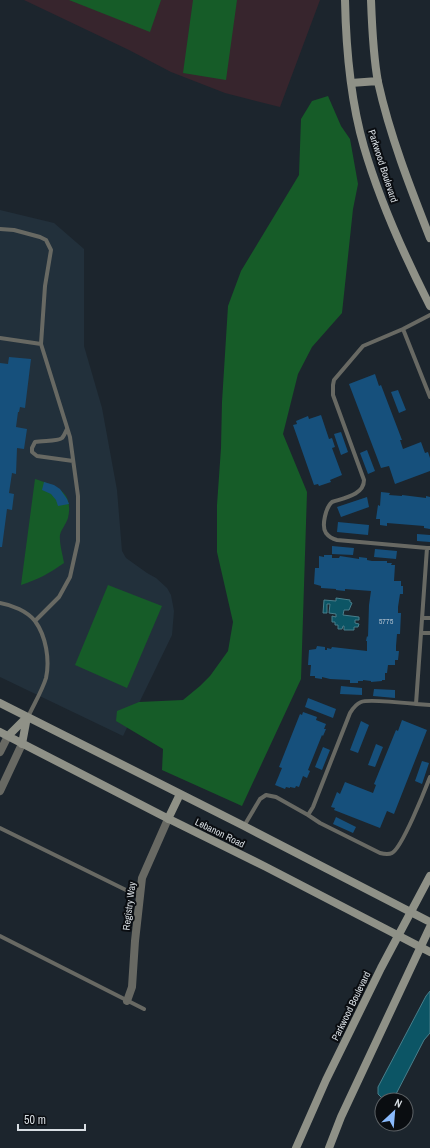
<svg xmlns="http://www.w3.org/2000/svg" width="430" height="1148" font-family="'Archivo Narrow',sans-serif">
<rect width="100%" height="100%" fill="#1c252d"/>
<path fill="#22303b" d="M0 210 54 223 84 249V346L102 408 117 490 122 551 126 558 147 573 156 578 167 588 171 595 174 611 172 635 123 736 0 677Z"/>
<path fill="#37252d" d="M24 0H320L280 107 225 93 171 72 129 50Z"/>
<path fill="#165c28" d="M69 0H161L150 32Z
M193 0H237L226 80 183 73Z
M328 96 341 126 350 139 358 184 353 209 342 313 312 347 298 374 283 434 307 492 301 679 242 806 162 770 163 749 116 721 117 711 139 702 183 700 200 686 210 676 228 651 233 622 217 552V505L221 448 222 402 228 306 241 271 299 175 301 119 312 101Z
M35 479C56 486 74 491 68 518 66 524 61 530 60 535 59 543 63 556 64 563 50 573 37 580 21 585Z
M108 585 162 606 127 688 75 665Z"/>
<path fill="#0c5565" stroke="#497e8b" d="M336 598 350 600V602L352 603 349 610H344L343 615 359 617V620H355V623L359 624 358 627H354V630H344V626H343L342 629H338V625H335V622H332V616L336 617V614L329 613 330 604H327V613H323L324 600 336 601Z
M430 991V1033L424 1040 395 1096 391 1100 383 1099 378 1094V1087L426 996Z"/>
<path fill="#16507c" d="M9 357 31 359 25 408 20 407 19 412H18L16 427 27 429 24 449 17 448 16 474 12 473 9 493 14 494 12 510 7 509 2 547H0V363L8 364Z
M375 374 379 386 381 385 402 440H400L403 449 421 442 425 453 428 452 430 458V471L395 484 389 466 381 468 349 384Z
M398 390 406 410 399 413 391 392Z
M321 415 329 439 332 438 335 447 332 448 342 475 330 480 331 482 319 486 318 484 314 485 293 425 297 424 296 421 308 416 309 419Z
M341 432 348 452 341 455 334 434Z
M367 450 375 471 368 474 360 453Z
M44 482 54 485 60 489 67 499 69 504 58 506 56 500 51 494 42 490Z
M381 492 390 493 389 495 402 496V495L426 498V496L430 497V529L424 528V526L387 523V526L380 525V519H376L378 505 380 506Z
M367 497 369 507 341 517 337 507Z
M338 522 369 525 368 535 337 532Z
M417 534 430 535V542L417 541Z
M332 546 354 548 353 555 332 554Z
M375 549 397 551 396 559 374 557Z
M324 555H332V558H339L340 556 359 559V557L367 558V560L372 561H387V563H392L391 565H395L394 581H401V586H403V594H400L398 607V613H401L400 634H397L396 646V651H399L398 660H395V665H388L387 673H385V680H382V681L371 682V681L363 680V681H358V683H350V680L330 679 322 677V679L315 678V676H310L311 665H308L309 650 316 649 317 646 325 647V650H327V648L331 649 332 647 367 651V641H366L367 636 368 637 369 605 371 591 345 589V591L336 590V589L321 588V586L314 584 315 568H319V556L324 557Z
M341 686 362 688V695L340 694Z
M374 689 395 690V698L373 696Z
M308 698 336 709 333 718 305 707Z
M303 712 317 717 316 720 326 724 324 729H326L323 736 322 735 308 770 310 771 307 778 303 776 299 787 296 786 295 788 290 787V788L286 787 285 789 275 785 282 768 279 767 300 714 302 715Z
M402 720 427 730 394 814 387 811 380 828 334 810 335 808 331 807 337 792 340 794 345 782 373 793 376 785 374 784 396 730 398 731Z
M361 721 369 725 358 753 350 750Z
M376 744 383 747 375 767 368 765Z
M323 747 330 750 322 770 315 767Z
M422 761 429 763 422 784 415 781Z
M336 817 356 827 353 833 333 824Z"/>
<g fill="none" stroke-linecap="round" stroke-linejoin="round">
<path stroke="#686963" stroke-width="4" d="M0 229 14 230 40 237 46 240 51 250 45 286 41 344 70 437 78 496V541L70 577 59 597 35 621
M403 329 430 397
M0 338 41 344
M67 429C66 431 64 436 62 438 57 442 42 440 35 442L32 448V452L37 456 73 461
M427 548 337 540C333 539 329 537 326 533 321 526 326 507 332 502 344 498 364 495 364 480L333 395V385L334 380 363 346 403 329 430 315
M0 603C12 605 27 611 35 621 46 636 50 660 46 678 42 691 34 704 28 717
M423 618H430
M422 633H430
M416 704 430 705
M308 815 320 823 380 853C384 854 388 855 392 853 402 848 425 790 430 777
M244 826 260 799 266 795 276 797 308 815 313 807 350 713C353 708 356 704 361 702 368 699 406 703 416 704L427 548H430
M0 828 128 891 141 892
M0 936 144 1009"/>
<path stroke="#686963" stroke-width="8" d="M0 752 8 736
M0 791 22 744
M127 1001 132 987 135 941 142 878 168 819"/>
<path stroke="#8f9187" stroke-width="8" d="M345 0C346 49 350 99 364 147 380 202 404 255 430 306
M371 0C372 27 373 55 378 82 390 136 410 187 430 238
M351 83 378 81
M0 703 244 826 430 922
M0 732 163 816 266 867 430 952
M8 736 27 717
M22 744 27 717
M168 819 180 794
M296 1148 326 1080 381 968 430 876
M329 1148 341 1117 430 927"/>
</g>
<g text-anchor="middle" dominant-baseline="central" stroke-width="4" stroke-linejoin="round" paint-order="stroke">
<g font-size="8" fill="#a8bac9">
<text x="386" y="621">5775</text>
</g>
<g font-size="10" fill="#d8dee3" stroke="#0a0d11">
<text transform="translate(383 166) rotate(72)">Parkwood Boulevard</text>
<text transform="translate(220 833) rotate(26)">Lebanon Road</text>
<text transform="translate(129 906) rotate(-83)">Registry Way</text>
<text transform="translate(351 1006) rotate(-64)">Parkwood Boulevard</text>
</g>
</g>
<g transform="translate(394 1112) rotate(26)"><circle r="19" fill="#0a0d11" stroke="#5c6165"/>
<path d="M0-3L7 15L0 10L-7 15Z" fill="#8abafc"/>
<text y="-6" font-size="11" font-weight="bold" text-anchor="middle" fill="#d8dee3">N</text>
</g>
<path d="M18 1124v6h67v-6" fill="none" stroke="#d8dee3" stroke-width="2"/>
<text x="24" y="1124" font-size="12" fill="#d8dee3" stroke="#0a0d11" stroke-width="3" paint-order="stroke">50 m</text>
</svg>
